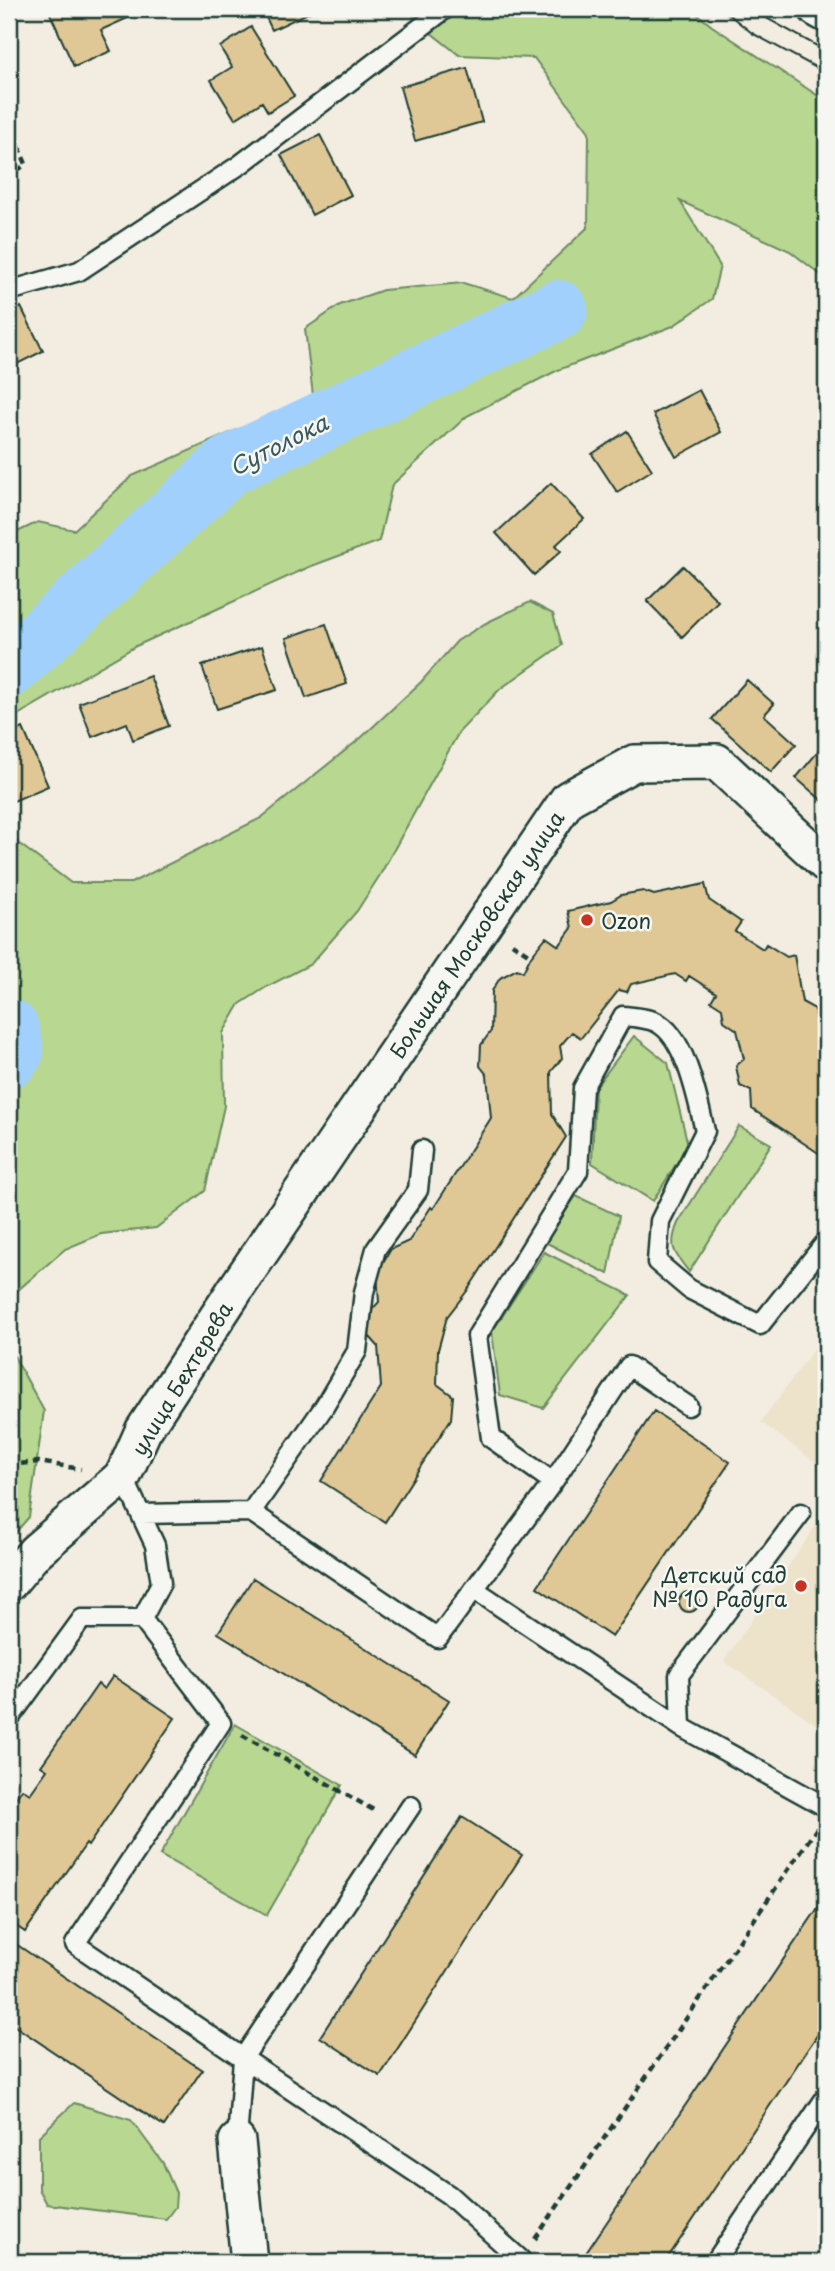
<svg xmlns="http://www.w3.org/2000/svg" width="835" height="2271" font-family="'Playpen Sans',sans-serif">
<rect width="100%" height="100%" fill="#f2ede0"/>
<filter id="ink" filterUnits="userSpaceOnUse"><feTurbulence type="fractalNoise" baseFrequency=".0143" numOctaves="2"/><feDisplacementMap in="SourceGraphic" scale="14" xChannelSelector="R" yChannelSelector="G"/><feConvolveMatrix kernelMatrix="1 2 1 2 8 2 1 2 1" color-interpolation-filters="sRGB"/></filter>
<g filter="url(#ink)">
<path fill="#ede2ca" d="M826 1332V1470L761 1422Z
M826 1511V1731L724 1661Z"/>
<path fill="#b8d791" stroke="#6c8a62" stroke-width="2" d="M410 9H691L712 26 826 101V279L790 251 680 201 720 266 712 299 673 326 558 370 467 416 392 485 379 541 309 567 136 646 9 720V536L38 522 74 530 132 476 264 418 314 404 305 329 340 305 383 290 463 283 513 298 588 227 589 132 534 58 459 55 416 21Z
M530 602 553 614 562 645 500 689 459 732 380 875 357 911 311 964 268 986 240 1004 223 1033 224 1106 205 1191 156 1228 101 1234 65 1249 9 1298V836L71 883H131L261 818 362 737 421 682 457 641 486 623Z
M634 1036 668 1063 688 1145 653 1201 592 1163 595 1088Z
M739 1126 771 1144 689 1272C674 1253 668 1247 678 1223Z
M576 1196 619 1216 608 1274 545 1242Z
M544 1252 630 1295 543 1408 500 1395 492 1332Z
M9 1347 44 1411 29 1517 9 1540Z
M235 1724 342 1785 267 1915 160 1855Z
M74 2103 131 2120 163 2163 176 2193 175 2207 166 2219 47 2204 39 2189V2136Z"/>
<g fill="none" stroke-linecap="round" stroke-linejoin="round">
<path stroke="#a1d0fd" stroke-width="60" d="M9 668 228 466 558 310
M9 1029 14 1051 9 1058"/>
</g>
<path fill="#e0c896" stroke="#1f3d34" stroke-width="2" d="M55 9H127L130 17 101 30 111 51 74 67 49 11Z
M262 9H311L312 11 272 30Z
M251 27 294 96 268 112 262 102 235 119 211 80 232 67 220 47Z
M467 68 482 122 415 141 400 87Z
M320 135 351 195 312 215 281 155Z
M21 307 43 351 9 368V313Z
M699 390 721 432 676 457 653 414Z
M627 431 652 470 617 492 592 454Z
M551 483 584 519 556 545 561 551 534 575 496 533Z
M683 566 718 601 682 637 647 601Z
M326 624 347 684 306 698 286 638Z
M262 646 277 690 217 709 202 666Z
M150 676 169 726 133 740 127 723 92 737 79 703Z
M747 680 774 704 764 715 796 744 771 772 712 719Z
M23 728 48 786 9 803V734Z
M826 742V804L796 778Z
M705 884 709 900 741 922 735 931 763 949 766 944 787 957 794 955 802 1002 815 1009 816 1023 826 1033V1158L752 1109 751 1091 740 1086 736 1066 744 1059 737 1030 724 1021 722 1008 711 1001 716 993 689 976 686 981 675 974 631 984 627 992 619 990 581 1038 572 1032 560 1046 562 1058 551 1072 552 1114 566 1137 467 1291 447 1317 438 1350 437 1384 453 1396 451 1419 385 1522 321 1481 381 1387 378 1346 369 1336 368 1314 379 1302 377 1272 391 1249 409 1241 431 1207 433 1209 491 1118 487 1075 480 1066 481 1045 491 1031 492 991 500 978 517 969 523 972 531 956 546 937 559 946 572 928 568 911 611 901 621 895 643 891 654 895Z
M654 1411 730 1462 612 1637 537 1587Z
M253 1578 449 1700 415 1755 218 1633Z
M679 1602a10 10 0 1 1 20 0a10 10 0 1 1-20 0Z
M113 1676 175 1718 88 1846 86 1844 25 1932 9 1921V1808L22 1789 30 1794 47 1770 41 1766 98 1684 104 1689Z
M462 1817 522 1855 380 2076 320 2037Z
M826 1896V2022L665 2262H580Z
M13 1942 202 2070 164 2126 9 2022V1949Z"/>
<g fill="none" stroke-linecap="round" stroke-linejoin="round">
<g stroke="#1f3d34" stroke-width="23">
<path id="lane" d="M9 291 79 271 241 164 445 9
M422 1150 418 1190 376 1249 364 1292 357 1351 324 1407 251 1512 438 1638 553 1482 629 1366 688 1406
M123 1476 155 1545 161 1583 142 1619
M553 1482 491 1438 477 1336 578 1171 583 1088 623 1016C633 1017 647 1018 656 1022 686 1036 698 1102 705 1131L660 1221 657 1262 689 1289 760 1325 826 1242
M801 1513 679 1675 681 1727 826 1807
M141 1514 251 1512
M474 1589 681 1727
M142 1619 221 1723 75 1944 243 2058 411 1806
M9 1719 82 1619H142
M237 2141 243 2058 449 2195 521 2260 520 2262
M715 2262 826 2097"/>
</g>
<g stroke="#1f3d34" stroke-width="40">
<path id="street" d="M817 9 826 14
M9 1583 35 1552 123 1476 143 1431 235 1290 568 799 634 763 717 762 826 864
M237 2141 249 2262"/>
</g>
<path stroke="#1f3d34" stroke-width="4.5" stroke-dasharray="7 5" stroke-linecap="butt" d="M9 124 26 164 9 177
M512 943 531 956
M9 1465 39 1462 81 1469
M242 1735 377 1812
M535 2239 817 1828"/>
<use href="#lane" stroke="#f6f6f2" stroke-width="18"/>
<use href="#street" stroke="#f6f6f2" stroke-width="35"/>
<path stroke="#1f3d34" stroke-width="2" d="M722 9 752 33 826 73
M750 9 826 51"/>
</g>
</g>
<g fill="#c8321e" stroke="#f6f6f2" stroke-width="2.5">
<circle cx="587" cy="920" r="7"/>
<circle cx="801" cy="1586" r="7"/>
</g>
<g text-anchor="middle" dominant-baseline="central" stroke-width="5" stroke-linejoin="round" paint-order="stroke">
<g font-size="21" fill="#1f3d34" stroke="#f6f6f2" text-anchor="start">
<text x="601" y="920">Ozon</text>
<text x="787" y="1574" text-anchor="end">Детский сад<tspan x="787" dy="24">№ 10 Радуга</tspan></text>
</g>
<g font-size="21" fill="#1f3d34" stroke="#f6f6f2">
<text transform="translate(476 934) rotate(-56)">Большая Московская улица</text>
<text transform="translate(181 1378) rotate(-59)">улица Бехтерева</text>
</g>
<g font-size="23" font-style="italic" fill="#395a5c" stroke="#f6f6f2">
<text transform="translate(278 444) rotate(-27)">Сутолока</text>
</g>
</g>
<rect width="835" height="2271" fill="none" stroke="#f6f6f2" stroke-width="35"/>
<rect x="18" y="18" width="800" height="2236" fill="none" stroke="#1f3d34" stroke-width="2.5" filter="url(#ink)"/>
</svg>
